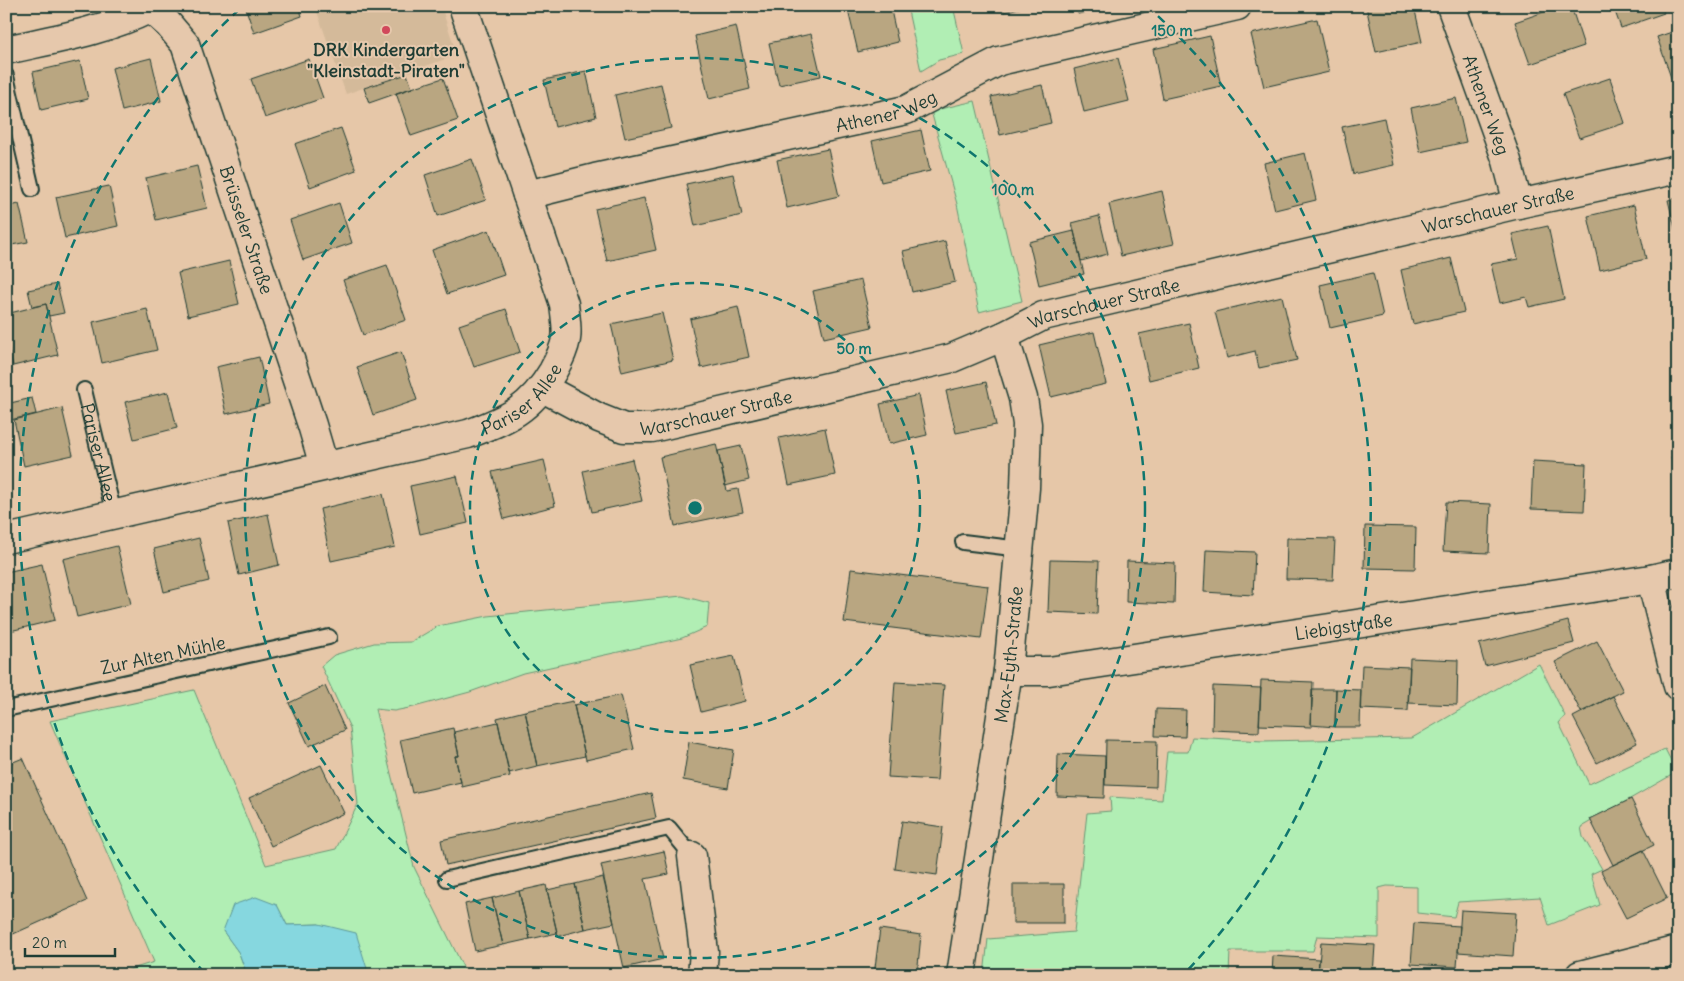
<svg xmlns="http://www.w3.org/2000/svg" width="1684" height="981" font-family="Delius,sans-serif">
<rect width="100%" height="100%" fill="#e6c7a8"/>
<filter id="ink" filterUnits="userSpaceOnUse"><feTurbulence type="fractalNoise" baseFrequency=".02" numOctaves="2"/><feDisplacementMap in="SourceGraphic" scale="10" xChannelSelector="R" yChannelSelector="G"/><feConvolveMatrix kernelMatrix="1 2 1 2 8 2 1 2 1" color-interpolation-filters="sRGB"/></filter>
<g filter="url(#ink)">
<path fill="#d4ba9a" d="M315 6H441L457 55 346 94Z"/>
<path fill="#b1eeb4" stroke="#689674" d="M907 6H953L964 54 939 60 921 71Z
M975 101 1022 301 979 312 957 204 931 111Z
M682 596 709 603 707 627 682 638 523 673 470 692 414 707 394 711 375 709 414 867 467 975H365L368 972 319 924 287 925 277 905 223 931 239 953 247 975H113L154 962 50 721 194 690 266 865 336 849 358 804 350 728 321 666 334 655 374 643 411 642 438 626 488 616Z
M1539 664 1565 716 1559 723 1589 784 1665 749 1677 772 1581 827 1583 837 1602 869 1591 874 1600 905 1549 925 1540 897 1458 902 1454 917 1417 913V887L1387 886 1379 888V938L1317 936 1313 951H1230L1229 975H984L988 939 1074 932 1087 813 1111 811 1110 797 1162 800 1167 752H1188L1192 737 1263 741 1412 738Z"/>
<path fill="#86d7df" stroke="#5d999b" d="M256 897 277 905 287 925 319 924 356 933 368 972 365 975H247L239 953 223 931 233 905Z"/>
<path fill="#b9a681" stroke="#1f3d34" d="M245 6H299L302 16 254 33Z
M847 6H890L898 42 858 52Z
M1003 6H1027L1004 12Z
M1076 6H1110L1078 14Z
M1366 6H1414L1422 42 1376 52Z
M1561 6H1571L1584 46 1530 64 1515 22Z
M1613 6H1661L1664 13 1621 28Z
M1317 19 1329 72 1264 87 1251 34Z
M736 26 750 89 709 99 695 36Z
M1678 30V94L1677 95 1657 37Z
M811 34 821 76 779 85 769 43Z
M1210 36 1221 86 1163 99 1153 49Z
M151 58 161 101 122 111 112 68Z
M1118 58 1129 101 1084 112 1074 69Z
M309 59 323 98 265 118 251 79Z
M80 61 88 99 41 110 33 72Z
M586 71 596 117 555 127 544 80Z
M407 74 412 88 369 103 364 88Z
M443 78 458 120 411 136 396 93Z
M1610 78 1625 123 1579 138 1563 94Z
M661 84 671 128 625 138 615 95Z
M1042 85 1051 123 1000 135 991 97Z
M1456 98 1466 142 1420 152 1411 108Z
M1384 118 1394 165 1353 174 1342 127Z
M341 128 356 170 310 187 295 144Z
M921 130 930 171 881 182 872 141Z
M828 149 839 196 787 208 777 160Z
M1305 153 1316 200 1275 210 1264 163Z
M472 159 486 200 438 216 425 175Z
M197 166 207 208 156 220 146 178Z
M733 174 742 215 695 226 686 184Z
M109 186 118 226 65 238 56 197Z
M1162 191 1174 244 1121 256 1109 204Z
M644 198 656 250 607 261 595 209Z
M1678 198V241L1668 200Z
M339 203 352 243 303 260 290 220Z
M19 204 28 242 6 246V207Z
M1634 205 1646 259 1600 270 1588 216Z
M1099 216 1108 254 1081 261 1072 223Z
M1548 226 1564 299 1529 307 1526 297 1500 303 1491 264 1518 259 1512 234Z
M489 230 504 275 447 294 432 250Z
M1074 231 1084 274 1039 285 1029 242Z
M945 241 955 282 912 292 903 251Z
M1451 258 1464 312 1413 324 1401 270Z
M229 261 239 304 188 316 178 273Z
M387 265 406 320 363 335 343 280Z
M1373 273 1383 316 1330 328 1320 285Z
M861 280 872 327 824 338 813 291Z
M57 284 64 313 49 316 46 304 32 307 28 290Z
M1282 296 1297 360 1259 368 1255 351 1227 358 1215 312Z
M46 304 58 355 13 366 6 337V314Z
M738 307 749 357 701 368 690 319Z
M147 309 157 350 102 363 93 322Z
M506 309 520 352 474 367 459 325Z
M662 313 673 360 622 372 611 324Z
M1189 323 1199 368 1149 380 1139 334Z
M1094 332 1106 384 1051 397 1039 345Z
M401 352 417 400 373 415 357 367Z
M259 357 269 404 226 414 216 367Z
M986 382 996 425 956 433 946 391Z
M168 392 177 428 134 439 125 402Z
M919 395 927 435 889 444 880 404Z
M32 398 36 414 6 421V404Z
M62 408 73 455 24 466 14 420Z
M825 428 835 475 789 485 779 438Z
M716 444 727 491 738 489 743 512 675 526 660 457Z
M741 446 749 480 725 486 718 451Z
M1678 456V485L1671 457Z
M632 459 642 501 592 512 583 471Z
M544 460 555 506 504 519 492 472Z
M1533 461 1586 464 1584 511 1531 509Z
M457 476 468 523 420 534 410 486Z
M383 494 395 547 331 561 320 509Z
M1446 502 1491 504 1489 553 1443 551Z
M268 514 279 565 239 575 228 523Z
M1365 526 1416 527 1415 569 1364 568Z
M199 538 209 581 164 592 154 549Z
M1287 538 1335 539 1333 580 1286 579Z
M117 546 131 604 77 617 63 559Z
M1206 550 1255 552 1253 595 1204 592Z
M1050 560 1099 561 1097 614 1048 612Z
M1127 561 1175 563 1174 604 1126 602Z
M42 564 55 620 6 632V572Z
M851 569 988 586 981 639 844 622Z
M1568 621 1574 643 1485 666 1479 644Z
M1597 641 1623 691 1581 712 1555 662Z
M734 656 745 701 701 712 690 665Z
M1410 658 1458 660 1457 705 1408 703Z
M1362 665 1410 667 1408 711 1360 709Z
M1261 680 1313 682 1311 727 1259 725Z
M895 682 944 685 937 780 888 777Z
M325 686 345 730 309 746 289 703Z
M1213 686 1261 688 1259 732 1212 730Z
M1312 689H1336L1335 727 1311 725Z
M1336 689 1361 690 1360 727H1335Z
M621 695 634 749 586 760 574 705Z
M1613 696 1637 743 1597 763 1573 717Z
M573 701 585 756 537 766 525 711Z
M1156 709 1186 710 1185 737 1155 736Z
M525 711 537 766 509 773 497 718Z
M498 722 510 776 462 787 455 756H459L454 732Z
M453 728 459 756H455L461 782 412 793 400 740Z
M1106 740 1157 741 1156 787 1105 785Z
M689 742 734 750 728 788 683 780Z
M1058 754 1105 756 1104 798 1057 796Z
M23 758 87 901 11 935 6 926V765Z
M321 765 344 813 271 846 249 798Z
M651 793 656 818 446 865 441 840Z
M1631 799 1654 845 1613 865 1590 819Z
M902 821 943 827 937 875 895 869Z
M1643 850 1667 898 1626 918 1601 871Z
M664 851 669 874 645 879 663 959 624 968 601 865Z
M603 877 614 923 585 929 575 884Z
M575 884 585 929 558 936 547 890Z
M1013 884H1064V923H1013Z
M546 885 557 933 530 939 519 891Z
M519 891 530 939 503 945 492 898Z
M492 898 503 945 475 951 465 904Z
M1461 910 1516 913 1513 956 1458 952Z
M1414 923 1460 926 1457 967 1411 964Z
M880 929 921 935 917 975H874Z
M1321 942 1375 945 1373 975H1318Z
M1273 956 1319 959 1318 975H1272Z"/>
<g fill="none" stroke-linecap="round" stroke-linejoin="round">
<g stroke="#1f3d34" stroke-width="18">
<g id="lane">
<path d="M6 76 32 189"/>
<path id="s1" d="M84 390 114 514"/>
<path d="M963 542 1020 549"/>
<path d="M6 709 329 637"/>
<path d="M447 879 669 828 692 856"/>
</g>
</g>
<g stroke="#1f3d34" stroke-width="31">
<g id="street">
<path id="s2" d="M148 6 168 24 185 44 312 425 324 466"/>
<path id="s3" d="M1451 6 1507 161 1518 204"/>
<path d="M6 50C55 39 105 31 149 9"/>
<path id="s4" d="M527 195 595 178 906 110 999 61 1237 6"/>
<path id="s5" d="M543 388 599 418 624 428H652L952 358 1004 336 1043 316 1518 204 1678 169"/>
<path id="s6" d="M6 539 468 434C508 419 530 410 553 371 558 362 564 350 566 339 568 329 565 315 564 304L463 6"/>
<path d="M1651 579 1678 686"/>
<path id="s7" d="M1008 671H1049L1651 579 1678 573"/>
<path d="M692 856 704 952 702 975"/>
<path id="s8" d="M961 975 1008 671 1025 488 1027 424 1023 398 1004 336"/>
<path d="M1580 975 1678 950"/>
</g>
</g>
<use href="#lane" stroke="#e6c8ac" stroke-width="14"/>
<use href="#street" stroke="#e6c8ac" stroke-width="28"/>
</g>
</g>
<g fill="none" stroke="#0f766e" stroke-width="2.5" stroke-dasharray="9 6">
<circle cx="695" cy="508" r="225"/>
<circle cx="695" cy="508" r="450"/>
<path d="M205 973A675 675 0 0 1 243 6M1147 6A675 675 0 0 1 1185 973"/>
</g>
<circle fill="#d1495b" stroke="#e6c8ac" stroke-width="2" cx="386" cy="30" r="5"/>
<g text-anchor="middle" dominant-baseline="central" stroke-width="4" stroke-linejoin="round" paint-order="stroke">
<g font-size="18" font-weight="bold" fill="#1f3d34" stroke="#e6c8ac">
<text x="386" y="49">DRK Kindergarten<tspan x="386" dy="21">"Kleinstadt-Piraten"</tspan></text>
</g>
<g font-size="18" fill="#1f3d34" stroke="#e6c8ac">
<text stroke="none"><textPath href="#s3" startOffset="105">Athener Weg</textPath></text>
<text stroke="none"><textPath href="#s4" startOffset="369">Athener Weg</textPath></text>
<text stroke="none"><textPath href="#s5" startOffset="994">Warschauer Straße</textPath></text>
<text stroke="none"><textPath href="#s2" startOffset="249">Brüsseler Straße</textPath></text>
<text stroke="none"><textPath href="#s5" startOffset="589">Warschauer Straße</textPath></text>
<text stroke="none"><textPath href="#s6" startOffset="539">Pariser Allee</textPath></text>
<text stroke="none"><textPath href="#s5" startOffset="184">Warschauer Straße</textPath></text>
<text stroke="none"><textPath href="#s1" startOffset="64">Pariser Allee</textPath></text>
<text stroke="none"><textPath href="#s7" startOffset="339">Liebigstraße</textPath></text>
<text transform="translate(163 655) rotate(-12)">Zur Alten Mühle</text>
<text stroke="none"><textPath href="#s8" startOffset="324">Max-Eyth-Straße</textPath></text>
</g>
</g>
<circle cx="695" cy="508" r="8" fill="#0f766e" stroke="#e6c8ac" stroke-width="2.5"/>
<g font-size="15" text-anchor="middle" font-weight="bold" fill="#0f766e" stroke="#e6c8ac" stroke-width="4" stroke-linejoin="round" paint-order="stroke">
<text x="1172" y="36">150 m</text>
<text x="1013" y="195">100 m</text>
<text x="854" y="354">50 m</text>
</g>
<rect width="1684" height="981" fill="none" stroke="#e6c8ac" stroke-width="25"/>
<rect x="12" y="12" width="1659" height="956" fill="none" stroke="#1f3d34" stroke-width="2" filter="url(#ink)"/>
<path d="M25 948v8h90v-8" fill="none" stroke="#1f3d34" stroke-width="2.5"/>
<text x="32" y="948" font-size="15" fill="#1f3d34" stroke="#e6c8ac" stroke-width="4" paint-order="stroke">20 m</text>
</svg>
